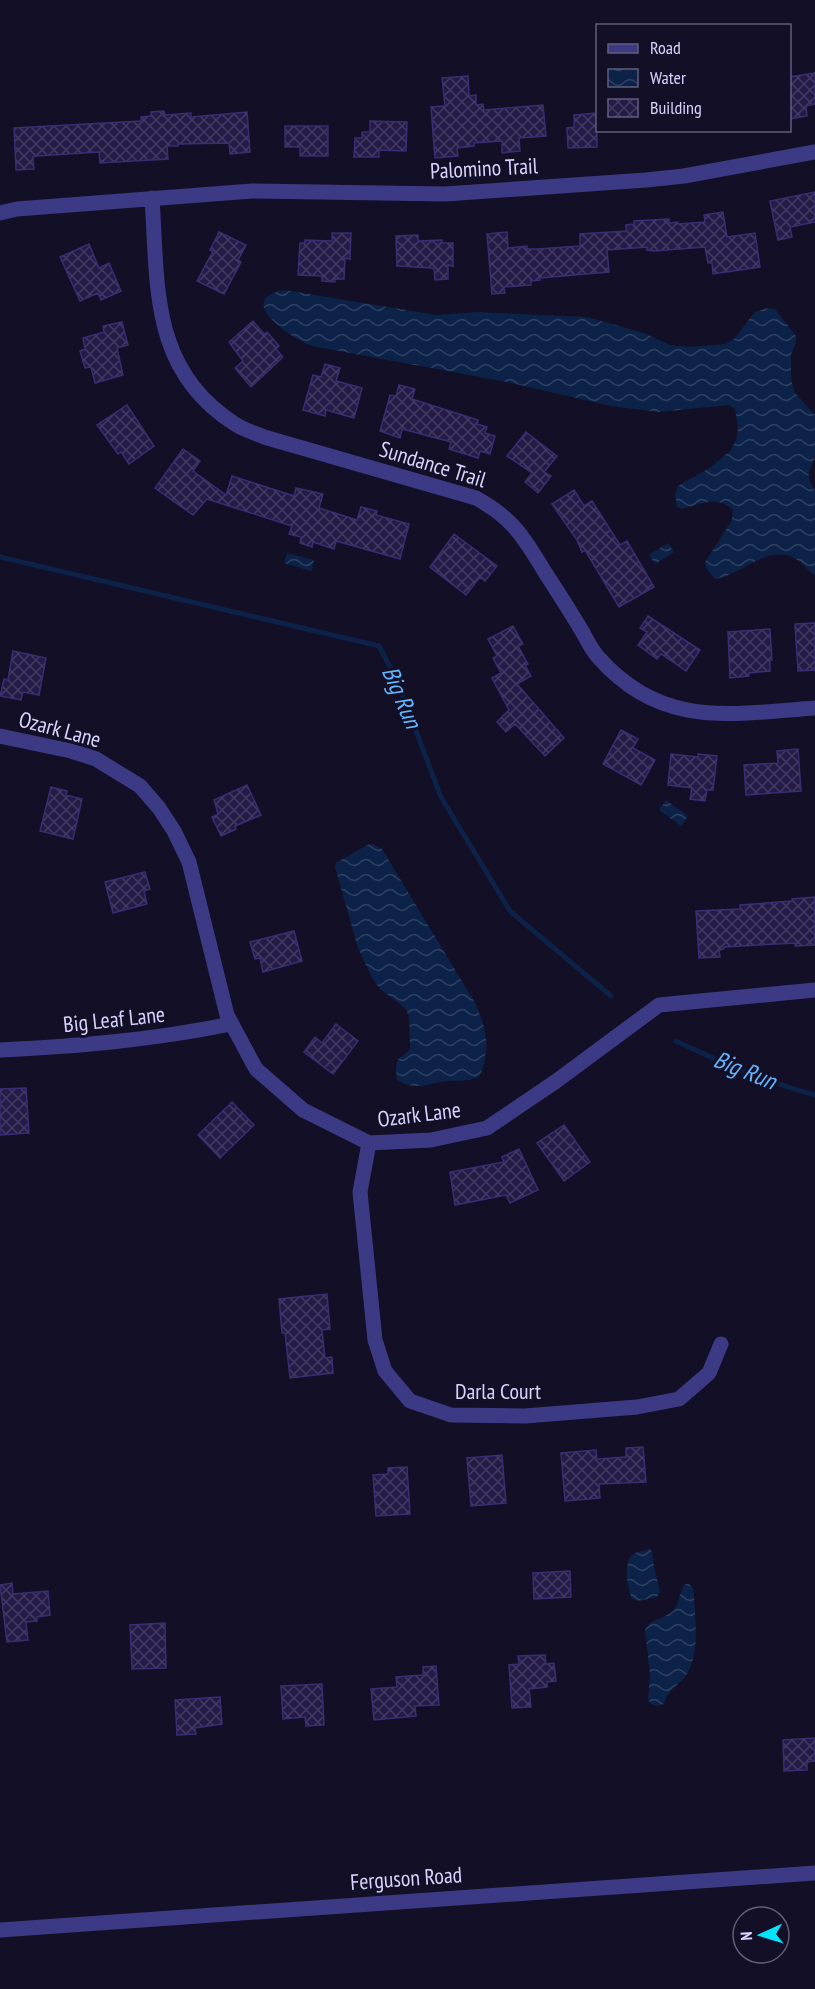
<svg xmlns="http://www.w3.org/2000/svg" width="815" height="1989" font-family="'PT Sans Narrow',sans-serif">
<defs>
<pattern id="water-waves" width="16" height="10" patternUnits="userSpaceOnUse" patternTransform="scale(1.5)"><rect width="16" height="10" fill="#0c2248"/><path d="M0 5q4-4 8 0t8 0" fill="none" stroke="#2f4163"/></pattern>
<pattern id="building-cross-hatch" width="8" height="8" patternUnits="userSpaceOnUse" patternTransform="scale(1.5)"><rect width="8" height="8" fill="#241b47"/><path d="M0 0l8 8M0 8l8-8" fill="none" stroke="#433b63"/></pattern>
</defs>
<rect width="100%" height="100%" fill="#130f26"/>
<path fill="url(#water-waves)" d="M285 290 436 315 478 312 587 317 644 333 670 345 690 347 726 344 734 339 755 312 768 308 775 309 796 336V343L791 354V379L795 393 815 415C815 428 815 443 815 455 811 474 803 470 815 491V576C808 570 800 560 792 557 766 546 739 576 715 579L706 568 705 562 732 520 733 510C718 495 700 504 682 509L677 507 675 494 678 486 711 467 730 451 736 440 738 429 735 409 729 405 659 412 611 406 507 382 312 346C291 338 232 299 285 290Z
M668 543 674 552 655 564 649 555Z
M287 553 314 560 311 571 284 563Z
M666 800 688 816 681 826 659 810Z
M373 844 382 849 474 1001C487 1029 491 1046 480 1076 468 1082 460 1080 448 1081 425 1083 420 1092 397 1080 396 1072 394 1061 402 1056 405 1054 408 1052 410 1049L409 1016 405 1008 380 989 371 976 358 948 335 867 336 863 367 845Z
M649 1549 652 1551 654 1567 660 1591 657 1597 638 1601 632 1599C628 1589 623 1566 631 1556 635 1552 643 1551 649 1549Z
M685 1584H689L693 1588 694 1595C695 1621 701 1656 684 1678 676 1687 667 1691 664 1704L657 1706 651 1704 648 1700 650 1675 645 1630C650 1619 664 1619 673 1611 680 1603 679 1592 685 1584Z"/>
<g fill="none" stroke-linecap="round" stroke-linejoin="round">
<path stroke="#0c2248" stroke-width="5" d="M0 557 379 646 396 678 441 797 510 911 611 996
M676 1041C722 1063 766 1082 815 1095"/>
</g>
<path fill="url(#building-cross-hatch)" stroke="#3b2d73" stroke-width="1.5" d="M815 73V104L806 106 807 116 789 119V77Z
M468 76 469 96 476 95V105L483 104 484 110 543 105 546 136 519 138 520 151 502 153V141L474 143V146L457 148 458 156 435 158 431 107 445 106 442 78Z
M164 111 165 115 191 113V117L247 112 250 152 230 154 229 143 178 144V146H167L168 159 100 163 99 152 37 156 33 157 34 169 16 170 14 128 141 121V117L151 116V112Z
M597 113V147L568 148 567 128 574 127V115Z
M370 121 407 122 406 151 379 150V157H354L355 138H362V132H370Z
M285 126H328V156H300V147H285Z
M815 192V222L790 227 792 237 778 240 770 201Z
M723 212 727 237 755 233 760 267 713 274 712 263H708L705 247 654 251 647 250V247L607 250 609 272 540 278V280L531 281V285L504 287 505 293 492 294 487 234 507 232 508 248 527 246V249H537L580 246V234L626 231V225L634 224V221L669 219V223L678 222V224L705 222 704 215Z
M219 232 246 245 238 260 241 262 224 294 197 281 213 251 210 250Z
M332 233H351L350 259 345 258 344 279H335V282L322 281V276L298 275 300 243H305V240L332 241Z
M418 235V241L442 240V243H453V266L448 265V279L435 280 434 269 431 268 397 266 396 236Z
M89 244 99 268 109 263 121 291 101 300 98 293 80 301 60 257Z
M253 321 264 334 267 332 279 346 276 349 283 357 251 387 235 368 243 361 229 342Z
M122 322 128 345 117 348 123 375 95 383 91 367 85 368 80 351 85 349 83 338 104 332 103 326Z
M325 364 340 368 336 381 362 388 354 418 326 410 325 416 303 410 313 375 321 377Z
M399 385 415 389 412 399 478 420 477 424 487 427 485 433 495 436 490 454 480 451 478 458 449 449 451 442 402 429 400 438 380 431 390 395 396 396Z
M127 405 154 446 129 464 121 452 118 454 97 425Z
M526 432 557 456 544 472 551 476 538 493 525 482 532 473 507 456Z
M183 449 200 461 193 471 226 495 232 476 294 496 296 488 323 494 319 508 357 520 361 507 377 511 376 515 409 524 400 559 336 541 334 549 313 542 312 547 300 543 301 537 289 534 292 526 207 499 193 515 155 488Z
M574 490 584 506 592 501 620 545 627 541 654 587 619 607 585 550 582 552 577 540 552 504Z
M454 534 497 566 485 581 480 577 466 595 430 567Z
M648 616 700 650 686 671 661 654 657 659 638 645 647 632 640 628Z
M815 623V670L798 671 795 624Z
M513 626 523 644 518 646 528 664 525 665 531 676 517 684 564 738 545 756 515 724 506 732 497 722 509 710 492 678 501 673 493 658 497 656 488 639Z
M770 629 772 660H770V671L749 673V676L730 678 728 632Z
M13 651 46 658 39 695 23 692 21 700 0 696 4 679 8 680Z
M621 730 638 739 633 748 655 760 641 785 603 764Z
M798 749 801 791 746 795 744 765 778 763 777 751Z
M671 754 698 757V754L717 756 713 790H707L705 801 690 799 692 788 668 785Z
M247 785 261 815 235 826 236 829 221 836 212 817 218 814 214 800Z
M51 787 67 791 66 795 82 799 73 839 40 831Z
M145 872 150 889 144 891 147 904 113 913 105 882Z
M815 897V945L795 946V943L724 947V949L719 950 720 957 699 958 696 911 740 909V905L792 901V899Z
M294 931 302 961 263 972 260 958 255 959 250 942Z
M336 1024 358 1041 333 1074 304 1052 315 1037 322 1043Z
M26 1088 29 1133 0 1135V1089Z
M232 1102 254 1125 220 1158 198 1135Z
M564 1125 590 1162 564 1181 537 1143Z
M519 1149 538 1190 510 1203 506 1195 455 1205 450 1172 504 1162 502 1157Z
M327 1294 330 1329 322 1330 325 1358 332 1357 333 1373 290 1378 285 1333H282L279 1299Z
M643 1447 646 1482 599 1484 600 1498 565 1501 561 1453 596 1450 597 1459 626 1457V1448Z
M502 1455 506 1503 471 1506 467 1458Z
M407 1467 410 1514 376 1516 373 1475 388 1474V1468Z
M570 1571 571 1597 534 1599 533 1573Z
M12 1583 13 1594 48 1591 50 1615 37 1617V1621L26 1622 28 1640 7 1642 0 1585Z
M165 1623 166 1668 132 1669 130 1625Z
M545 1655 546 1664 554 1663 556 1681 547 1682V1687L529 1689 531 1707 512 1708 509 1665 519 1664 518 1656Z
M436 1666 439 1705 415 1706 416 1716 374 1720 371 1689 397 1687 396 1677 423 1675V1667Z
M322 1684 324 1725 306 1726 305 1717 283 1719 281 1686Z
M220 1697 222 1724 195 1728 196 1734 177 1735 175 1700Z
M815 1738V1761L807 1762V1770L784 1771 783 1740Z"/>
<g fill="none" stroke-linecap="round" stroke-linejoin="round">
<path stroke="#3d3a85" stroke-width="15" d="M152 198C158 286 150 370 235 424 244 430 255 433 264 437L476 498C516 520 525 540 548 577 560 595 571 613 582 631 587 640 592 651 599 658 662 729 731 714 815 708
M0 213 17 209 252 191 445 194 646 180 684 176 815 152
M0 736 71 751 96 759 140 786 159 808 174 831 189 862 227 1015 256 1069 303 1110 369 1143 431 1140 487 1128 555 1082 659 1005 815 990
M0 1050C81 1046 152 1040 231 1024
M369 1143 360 1192 375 1340 385 1371 410 1401 451 1415 525 1416 637 1407 679 1399 709 1373 721 1344
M0 1930 815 1873"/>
</g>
<g text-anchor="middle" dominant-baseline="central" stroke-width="6" stroke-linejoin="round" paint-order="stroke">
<g font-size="22" fill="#d9d4ff" stroke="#130f26">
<text transform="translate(484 168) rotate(-3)">Palomino Trail</text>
<text transform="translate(433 464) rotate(17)">Sundance Trail</text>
<text transform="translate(60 729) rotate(15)">Ozark Lane</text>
<text transform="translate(114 1019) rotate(-6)">Big Leaf Lane</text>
<text transform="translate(419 1114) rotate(-7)">Ozark Lane</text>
<text x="498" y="1391">Darla Court</text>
<text transform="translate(406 1878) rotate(-4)">Ferguson Road</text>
</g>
<g font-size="24" font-style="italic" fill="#62b6ff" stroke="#130f26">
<text transform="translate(402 697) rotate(67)">Big Run</text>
<text transform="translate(745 1070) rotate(22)">Big Run</text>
</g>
</g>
<rect x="596" y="24" width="195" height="108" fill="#130f26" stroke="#625e7d" stroke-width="1.5"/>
<rect x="608" y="44" width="30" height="9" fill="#3d3a85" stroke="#625e7d" stroke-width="1.5"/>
<text x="650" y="54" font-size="18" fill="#d9d4ff">Road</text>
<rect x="608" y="69" width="30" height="18" fill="url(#water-waves)" stroke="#625e7d" stroke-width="1.5"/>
<text x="650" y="84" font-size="18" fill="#d9d4ff">Water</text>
<rect x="608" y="99" width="30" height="18" fill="url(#building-cross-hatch)" stroke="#625e7d" stroke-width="1.5"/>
<text x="650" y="114" font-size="18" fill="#d9d4ff">Building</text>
<g transform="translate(761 1935) rotate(266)"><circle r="28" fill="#130f26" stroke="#625e7d" stroke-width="1.5"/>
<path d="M0-4.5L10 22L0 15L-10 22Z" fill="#00e5ff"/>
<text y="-9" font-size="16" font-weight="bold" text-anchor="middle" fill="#d9d4ff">N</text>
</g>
</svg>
